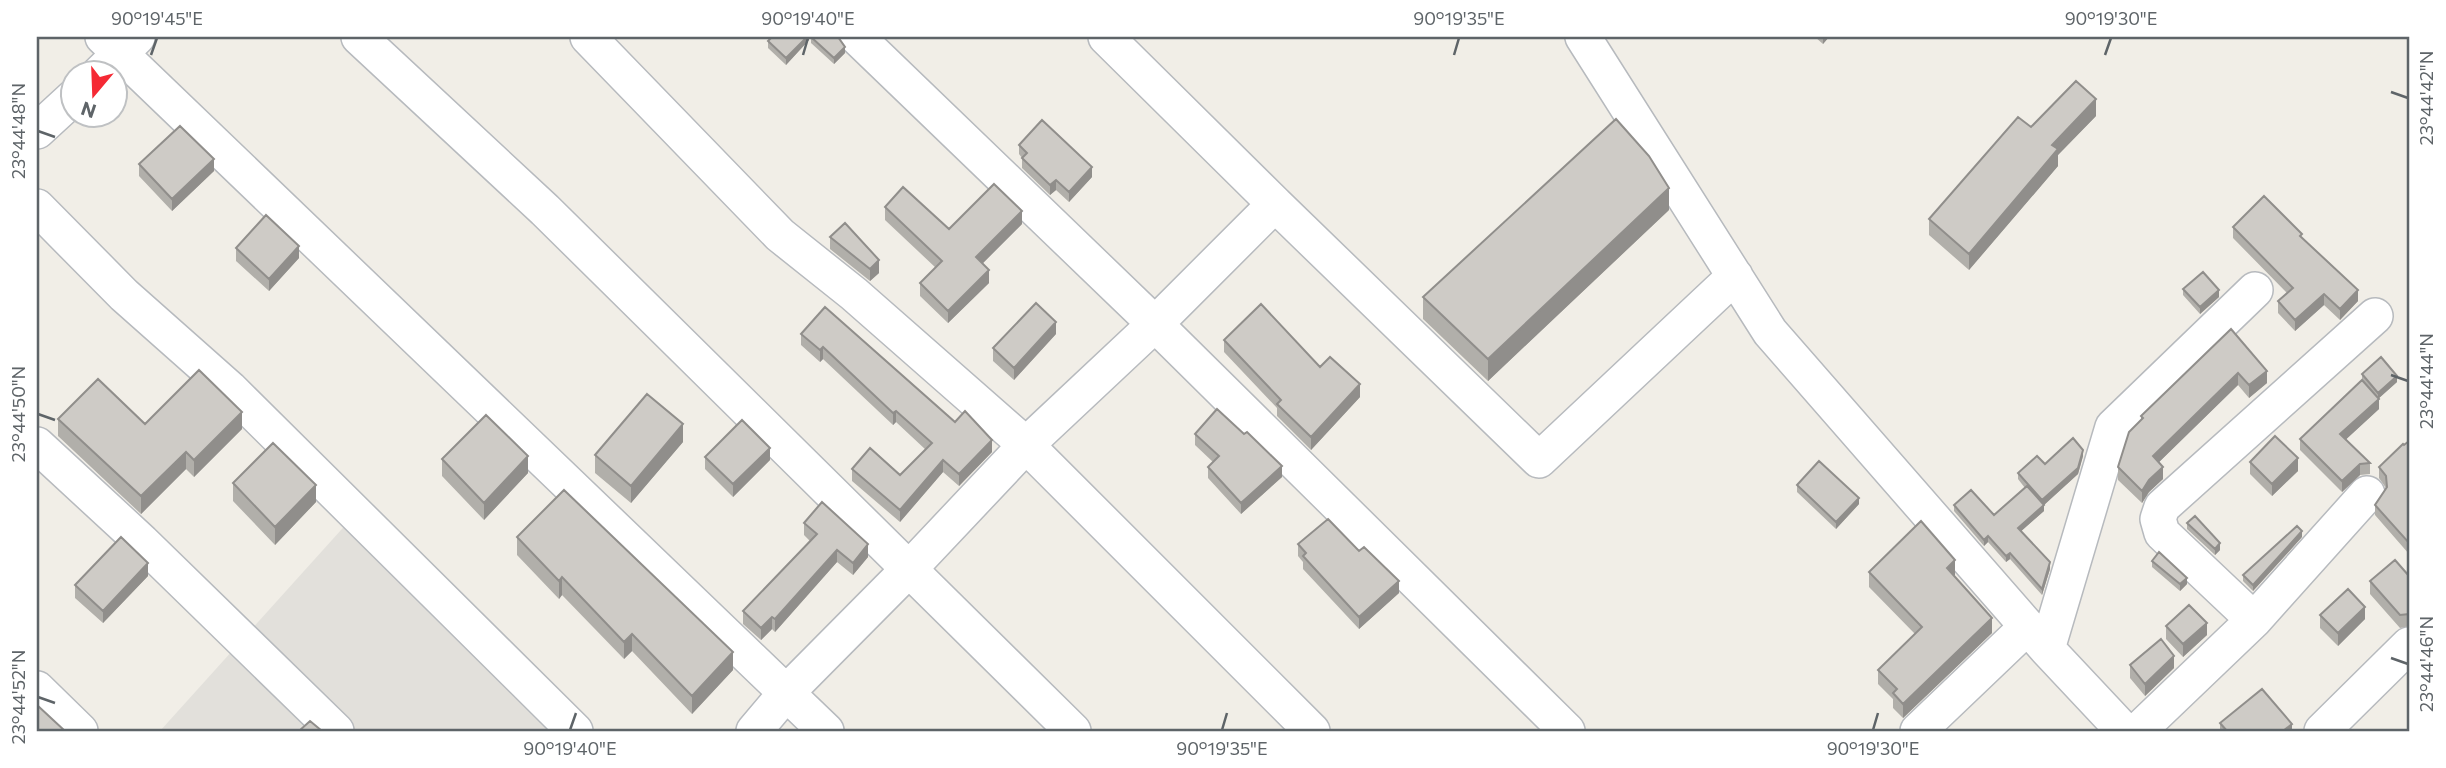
<svg xmlns="http://www.w3.org/2000/svg" width="2446" height="768" font-family="Commissioner,sans-serif">
<rect width="100%" height="100%" fill="#f1eee7"/>
<path fill="#e2e0db" d="M350 520 551 731H160Z"/>
<g fill="none" stroke-linecap="round" stroke-linejoin="round">
<g stroke="#b7babe" stroke-width="38">
<path id="minor" d="M103 37 826 731
M359 37 545 210 1073 731
M588 37 780 235 854 294 1026 445 1312 731
M857 37 1155 324 1567 731
M1106 37 1275 204
M1583 37 1770 332 2047 649 2124 731
M99 74 137 37
M37 131 74 97
M37 207 124 295 230 389 575 731
M37 445 142 542 336 731
M2254 620 2162 533 2158 519 2162 507 2375 316
M2047 649 2113 427 2255 290
M37 689 80 731
M754 731 786 693 909 569 1026 445 1155 324 1275 204 1539 460 1735 276
M1918 731 2027 627
M2138 731 2254 620 2367 494
M2322 731 2409 645"/>
</g>
<use href="#minor" stroke="#fff" stroke-width="35"/>
</g>
<path fill="#b1afaa" d="M809 37V40L786 65 768 48V41Z
M811 37 845 53 834 64 811 43Z
M1815 37H1829L1823 44Z
M2096 116 2058 155V166L1969 270 1929 235V219L2031 127Z
M1019 145 1092 177 1069 202 1056 190 1050 195 1022 168V158L1019 154Z
M139 164 214 171 172 211 139 176Z
M885 207 949 229 1022 224 982 264 989 283 948 323 920 296V283L936 268 885 220Z
M1669 210 1488 381 1423 319V297Z
M2233 227 2302 238 2358 301 2340 320 2324 305 2295 331 2278 313V301L2287 293 2233 238Z
M830 237 879 273 870 281 830 249Z
M236 248 299 258 269 291 236 261Z
M2183 289 2219 297 2200 314 2183 295Z
M2231 329 2267 383 2249 398 2238 385 2159 462 2163 479 2149 492 2142 503 2118 480V467L2141 420V416Z
M801 334 955 422 992 452 959 486 943 472 900 522 852 481V469L900 475 926 450 896 422 893 425 823 359 820 362 801 345Z
M1056 334 1014 380 993 361V348Z
M1224 340 1320 367 1360 397 1311 450 1277 416V408L1224 352Z
M2362 374 2397 382 2379 398V409L2346 439 2370 463V474L2360 475 2342 492 2300 450V439L2362 380Z
M58 419 145 424 242 429 194 477 186 469 141 514 58 436Z
M1195 434H1244L1282 477 1241 514 1208 478V467L1213 462 1195 445Z
M2409 441V554L2375 515V505L2386 488 2379 478V467Z
M683 442 631 503 595 473V455Z
M2083 456 2078 474 2044 505V511L2021 531 2050 569 2042 595 2010 559 2006 562 1988 542 1984 546 1954 511V505L1994 515 2025 488 2018 479V473L2045 464Z
M705 457 770 460 733 497 705 469Z
M442 459 528 473 484 520 442 476Z
M2250 462 2298 471 2272 496 2250 474Z
M233 483 316 502 275 545 233 501Z
M1797 485 1859 504 1836 529 1797 492Z
M804 523 868 557 853 575 837 562 775 632 772 629 761 640 743 624V611L810 541 804 535Z
M2187 523 2220 550 2215 555 2187 529Z
M517 537 733 670 692 714 632 651 624 659 562 595 559 599 517 555Z
M2302 537 2253 591 2243 581V575Z
M1298 544 1399 593 1359 629 1303 569V562L1298 556Z
M2152 561 2187 584 2180 591 2152 567Z
M1869 572 1955 575 1954 576 1992 633 1903 718 1893 708V699L1878 684V670L1915 634 1869 587Z
M148 576 103 623 75 598V585Z
M2409 576V626L2400 628 2370 594V581Z
M2320 615 2365 619 2338 646 2320 628Z
M2166 626 2207 635 2183 657 2166 639Z
M2130 665 2174 668 2145 696 2130 678Z
M2220 723 2292 731H2220Z"/>
<path fill="#908e8b" d="M807 37H809V40L786 65V58Z
M1823 37H1829L1823 44Z
M845 47V53L834 64V58Z
M2096 99V116L2058 155V166L1969 270V254L2052 145Z
M214 159V171L172 211V199Z
M1092 167V177L1069 202V192Z
M1056 180V190L1050 195V185Z
M1669 188V210L1488 381V359Z
M1022 211V224L976 270V257Z
M299 246V258L269 291V279Z
M879 260V273L870 281V269Z
M989 270V283L948 323V311Z
M2219 290V297L2200 314V307Z
M2358 290V301L2340 320V309Z
M2324 294V305L2295 331V320Z
M1056 322V334L1014 380V368Z
M823 347V359L820 362V350Z
M2267 371V383L2249 398V385Z
M2238 373V385L2153 468V456Z
M2397 376V382L2378 399V393Z
M1360 384V397L1311 450V437Z
M2379 399V409L2340 445V434Z
M896 411V422L893 425V413Z
M242 412V429L194 477V460Z
M683 424V442L631 503V486Z
M992 440V452L959 486V474Z
M770 448V460L733 497V484Z
M2083 450V456L2078 474 2044 505V511L2018 534V528L2042 506V500Z
M186 452V469L141 514V496Z
M528 456V473L484 520V503Z
M2298 458V471L2272 496V484Z
M943 460V472L900 522V510Z
M2360 464V475L2342 492V481Z
M1282 466V477L1241 514V503Z
M2163 467V479L2149 492 2142 503V491L2149 480Z
M316 485V502L275 545V527Z
M1859 498V504L1836 529V522Z
M2302 531V537L2253 591V585Z
M1988 536V542L1984 546V540Z
M2220 543V550L2215 555V549Z
M868 544V557L853 575V563Z
M837 550V562L775 632V619Z
M2010 553V559L2006 562V556Z
M1955 560V575L1947 583V568Z
M2050 562V569L2042 595V589Z
M148 563V576L103 623V611Z
M562 577V595L559 599V581Z
M2187 578V584L2180 591V584Z
M1399 581V593L1359 629V617Z
M2365 607V619L2338 646V633Z
M772 617V629L761 640V628Z
M1992 618V633L1903 718V704Z
M2207 623V635L2183 657V644Z
M632 634V651L624 659V642Z
M733 652V670L692 714V696Z
M2174 656V668L2145 696V684Z
M2292 724V731H2283Z"/>
<path fill="#cecbc6" stroke="#908e8b" stroke-width="2" d="M772 37H807L786 58 768 41Z
M811 37H838L845 47 834 58Z
M2076 81 2096 99 2052 145 2058 149 1969 254 1929 219 2018 117 2031 127Z
M1616 119 1649 156 1669 188 1488 359 1423 297Z
M1042 120 1092 167 1069 192 1056 180 1050 185 1022 158 1027 153 1019 145Z
M180 126 214 159 172 199 139 164Z
M994 184 1022 211 976 257 989 270 948 311 920 283 942 261 885 207 903 187 949 229Z
M2264 196 2302 234 2300 236 2358 290 2340 309 2324 294 2295 320 2278 301 2293 288 2233 227Z
M266 215 299 246 269 279 236 248Z
M845 223 879 260 870 269 830 237Z
M2203 272 2219 290 2200 307 2183 289Z
M1036 303 1056 322 1014 368 993 348Z
M1261 304 1320 367 1330 357 1360 384 1311 437 1277 404 1281 400 1224 340Z
M825 307 955 422 965 411 992 440 959 474 943 460 900 510 852 469 870 448 900 475 932 443 896 411 893 413 823 347 820 350 801 334Z
M2231 329 2267 371 2249 385 2238 373 2153 456 2163 467 2149 480 2142 491 2118 467 2129 432 2143 418 2141 416Z
M2381 357 2397 376 2378 393 2362 374Z
M199 370 242 412 194 460 186 452 141 496 58 419 98 379 145 424Z
M2362 380 2379 399 2340 434 2370 463 2360 464 2342 481 2300 439Z
M647 394 683 424 631 486 595 455Z
M1217 409 1244 434 1247 432 1282 466 1241 503 1208 467 1219 456 1195 434Z
M486 415 528 456 484 503 442 459Z
M742 420 770 448 733 484 705 457Z
M2275 436 2298 458 2272 484 2250 462Z
M2073 438 2083 450 2078 468 2042 500 2018 473 2037 456 2045 464Z
M2409 441V543L2375 505 2387 487 2386 476 2379 467 2403 444 2404 445Z
M273 443 316 485 275 527 233 483Z
M1819 461 1859 498 1836 522 1797 485Z
M2027 486 2044 505 2018 528 2050 562 2042 589 2010 553 2006 556 1988 536 1984 540 1954 505 1971 490 1994 515Z
M564 490 733 652 692 696 632 634 624 642 562 577 559 581 517 537Z
M822 502 868 544 853 563 837 550 775 619 772 617 761 628 743 611 817 534 804 523Z
M2195 516 2220 543 2215 549 2187 523Z
M1328 519 1359 551 1364 547 1399 581 1359 617 1303 556 1306 553 1298 544Z
M1921 521 1955 560 1947 568 1992 618 1903 704 1893 693 1897 689 1878 670 1922 627 1869 572Z
M2297 526 2302 531 2253 585 2243 575Z
M121 537 148 563 103 611 75 585Z
M2159 552 2187 578 2180 584 2152 561Z
M2395 560 2409 576V614L2400 615 2370 581Z
M2348 589 2365 607 2338 633 2320 615Z
M2189 605 2207 623 2183 644 2166 626Z
M2161 639 2174 656 2145 684 2130 665Z
M2262 689 2292 724 2283 731H2227L2220 723Z
M37 705 65 731H37Z
M310 721 322 731H299Z"/>
<path fill="none" stroke="#5e6468" stroke-width="2.5" d="M151 55 157 38M803 55 808 38M1454 55 1459 38M2105 55 2111 38M2391 92 2408 98M38 131 55 137M2391 375 2408 381M38 414 55 420M2391 658 2408 664M38 697 55 703M570 730 576 713M1222 730 1227 713M1873 730 1878 713"/>
<rect width="2446" height="768" fill="none" stroke="#ffffff" stroke-width="77"/>
<g transform="translate(94 94) rotate(199)"><circle r="33" fill="#ffffff" stroke="#bfc1c3" stroke-width="2"/>
<path d="M0-5L12 26L0 18L-12 26Z" fill="#f52934"/>
<text y="-10" font-size="19" font-weight="bold" text-anchor="middle" fill="#5e6468">N</text>
</g>
<rect x="38" y="38" width="2370" height="692" fill="none" stroke="#5e6468" stroke-width="2.5"/>
<g font-size="18" text-anchor="middle" fill="#5e6468">
<text x="157" y="25">90°19'45"E</text>
<text x="808" y="25">90°19'40"E</text>
<text x="1459" y="25">90°19'35"E</text>
<text x="2111" y="25">90°19'30"E</text>
<text transform="translate(2427 98) rotate(-90)" y="6">23°44'42"N</text>
<text transform="translate(19 131) rotate(-90)" y="6">23°44'48"N</text>
<text transform="translate(2427 381) rotate(-90)" y="6">23°44'44"N</text>
<text transform="translate(19 414) rotate(-90)" y="6">23°44'50"N</text>
<text transform="translate(2427 664) rotate(-90)" y="6">23°44'46"N</text>
<text transform="translate(19 697) rotate(-90)" y="6">23°44'52"N</text>
<text x="570" y="755">90°19'40"E</text>
<text x="1222" y="755">90°19'35"E</text>
<text x="1873" y="755">90°19'30"E</text>
</g>
</svg>
